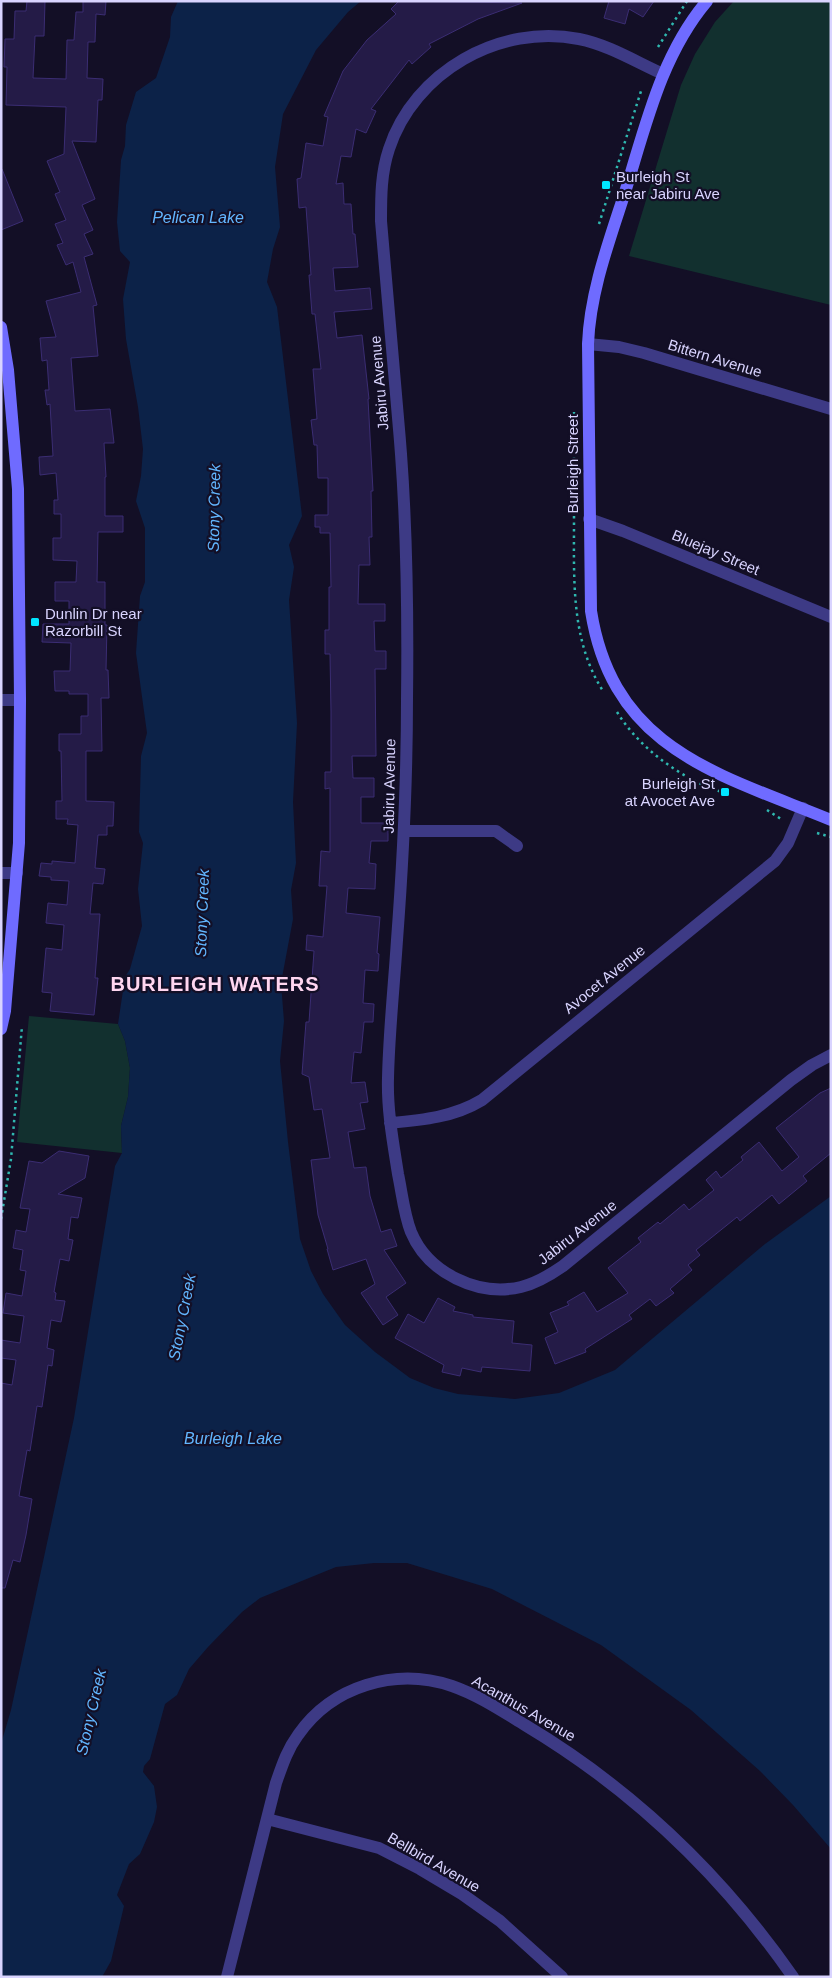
<svg xmlns="http://www.w3.org/2000/svg" width="832" height="1978" font-family="Helvetica,sans-serif">
<rect width="100%" height="100%" fill="#130f26"/>
<path fill="#12302f" d="M734 1H831V305L629 256 681 85 695 54 715 22Z
M29 1016 118 1024 125 1041 130 1068 128 1097 121 1126 122 1153 17 1142Z"/>
<path fill="#0c2248" d="M178 1H361L348 12 316 50 283 114 275 167 280 227 273 249 267 282 277 307 302 516 289 545 294 567 289 600 297 723 293 802 296 863 291 890 293 919 281 983 284 1021 280 1061 288 1142 300 1239 311 1271 323 1294 345 1325 375 1352 410 1378 434 1388 458 1394 515 1399 559 1393 615 1370 765 1244 831 1196V1849L793 1805 760 1771 691 1710 601 1645 492 1589 407 1563H374L336 1567 260 1598 242 1612 208 1647 189 1669 177 1695 165 1704 150 1759 144 1766 143 1772 154 1786 157 1807 154 1822 140 1854 129 1864 117 1895 124 1906 111 1961 102 1977H1V1744L11 1710 74 1418 115 1166 122 1153 121 1126 128 1097 130 1068 125 1041 118 1024 125 977 130 969 142 926 138 889 143 843 139 832 141 756 147 733 136 653 140 596 145 582V528L136 501 141 476 143 449 138 407 126 339 123 299 130 262 120 251 117 222 121 160 125 146 126 125 136 92 156 78 170 37 171 17Z"/>
<path fill="#241b47" stroke="#3b2d73" d="M27 1H45L44 36H35L33 78 66 79 67 40H74L76 12H83V1H106L105 15 96 14 95 42H88L87 78 103 79 102 100H98L96 142 72 141 95 199 82 205 93 230 84 234 93 254 84 257 97 305 93 306 98 356 71 358 75 411 110 409 114 443H104L106 477H105V516H123V532H98L97 582H105V625H107L106 670H108L109 698H101L102 751H86V801L114 802 113 826H107V835H98L95 868 105 869 103 884 93 883 90 914H100L95 978H98L94 1015 50 1011 52 993 42 992 46 948 62 950 64 925 46 923 48 903 67 905 69 881 51 880V877L39 876 41 863 52 864V861L75 863 78 825 67 824 68 819H56V801H62L61 751H59V734H81V716H88V694H69V691H55L54 671H70L71 643 42 642 43 624H69V601H55V582H76L77 561 53 560V538H61V514H54V500H58L56 473 40 475 39 457 53 456 50 404 47 405 45 390H49L47 360 42 361 40 338 56 337 46 301 81 292 73 262 66 265 57 245 63 243 55 224 66 220 55 194 60 192 47 161 64 154 66 107 6 105 7 67H4L5 39H14L15 11H26Z
M399 1 522 3 478 19 429 44 431 47 412 64 409 60 371 109 376 111 366 133 356 129 351 157 341 156 336 184 343 183 344 204H351L353 234H355L358 267 333 268 335 291 370 288 372 309 334 312 337 338 362 335 369 399H368L373 491H371L372 537H369L370 565H359L358 604H385V621H374L375 651H386V669H375L376 756H352L353 778H374V797H361V823H388V841H371L369 863 376 864 375 889 348 888 346 913 380 917 377 953 379 954 378 971 365 970 363 1003 374 1004 373 1022H364L361 1053 354 1052 351 1083 365 1082 368 1102 360 1103 365 1129 348 1132 354 1168 366 1167 370 1196 381 1232 391 1229 397 1246 384 1250 406 1283 386 1297 398 1315 383 1325 361 1293 375 1284 366 1259 333 1270 327 1249H328L318 1215 311 1160 330 1158 322 1109 314 1110 309 1077 302 1074 306 1022H309L314 951 306 950 307 935 323 937 327 886H319L321 851 330 852V788L325 789V772H331V712L330 654H325V630H329V587H331L330 533H320V527H315V515H328V478H318L317 445H314L311 420 317 419 313 369H321L315 314H312L309 275H311L306 207 299 208 297 179 301 178 306 143 323 146 328 117 324 116 343 71 367 40 396 14 391 9Z
M609 1H654L643 17 629 9 625 24 604 18Z
M2 169 23 221 1 230V170Z
M831 1088V1153L803 1176 807 1181 779 1204 772 1195 740 1221 737 1217 696 1250 700 1255 688 1265 692 1270 670 1289 674 1293 656 1306 650 1299 629 1315 632 1319 585 1349 586 1352 555 1364 545 1338 558 1332 550 1313 569 1305 567 1302 584 1292 597 1312 628 1293 608 1268 641 1242 638 1238 658 1222 660 1224 684 1204 689 1210 714 1190 706 1180 716 1171 721 1178 743 1160 741 1157 759 1142 782 1171 799 1157 776 1128 820 1093Z
M59 1151 89 1156 85 1178 58 1194 82 1198 78 1218 71 1217 68 1239 73 1240 69 1261 60 1259 54 1292 56 1293 55 1300 65 1301 61 1322 51 1320 47 1348 54 1350 52 1366 48 1365 42 1407 37 1406 30 1451 27 1450 19 1496 32 1499 26 1535 20 1562 13 1560 5 1588H1V1383L12 1385 16 1360 1 1358V1340L20 1343 24 1316 3 1313 6 1293 22 1296 26 1271 20 1270 23 1250 13 1248 16 1230 26 1232 30 1209 20 1208 29 1161 42 1163Z
M438 1298 455 1307 453 1311 473 1315V1317L514 1321 512 1343 532 1345 530 1371 482 1367 481 1372 462 1368 460 1376 442 1372 444 1365 395 1338 408 1314 424 1323Z"/>
<g fill="none" stroke-linecap="round" stroke-linejoin="round">
<path stroke="#2fb8b0" stroke-width="2.5" stroke-dasharray="2.5 4" stroke-linecap="butt" d="M658 47 687 1
M599 224 642 88
M574 412C574 449 574 486 574 523 574 581 571 641 603 691
M617 712C635 741 663 764 693 780 704 786 717 790 729 795
M767 810 781 819
M817 833 831 837
M1 1219 11 1159 22 1026"/>
<path stroke="#3d3a85" stroke-width="12" d="M663 74C636 62 609 45 579 39 500 23 414 72 389 149 381 173 381 196 381 221 388 298 395 376 401 454 407 536 408 619 407 700 407 780 403 860 397 940 394 986 389 1032 388 1078 387 1110 393 1142 398 1174 402 1193 404 1214 411 1232 428 1273 478 1297 521 1287 537 1283 550 1275 563 1266L791 1080 812 1065 831 1055
M588 344 619 347 644 353 831 409
M589 519 623 531 831 617
M1 700H20
M405 831H496L517 846
M1 873H17
M390 1123C423 1120 454 1117 482 1100L775 861 788 843 803 808
M267 1819 379 1848 420 1869 462 1894 500 1921 562 1977
M227 1977 276 1783C282 1766 287 1750 298 1735 332 1686 395 1667 452 1686 478 1695 502 1711 525 1725 632 1789 722 1875 793 1977"/>
<path stroke="#6f6bff" stroke-width="12" d="M707 1C662 54 646 124 626 189 610 239 590 291 588 344L591 611C613 750 719 774 831 820
M1 327 8 370 18 489 20 700 19 843 5 1011 1 1029"/>
</g>
<g fill="#00e5ff" stroke="#130f26" stroke-width="2">
<rect x="601" y="180" width="10" height="10" rx="2.5"/>
<rect x="30" y="617" width="10" height="10" rx="2.5"/>
<rect x="720" y="787" width="10" height="10" rx="2.5"/>
</g>
<g text-anchor="middle" dominant-baseline="central" stroke-width="4.5" stroke-linejoin="round" paint-order="stroke">
<g font-size="15" fill="#d9d4ff" stroke="#130f26" text-anchor="start">
<text x="616" y="176">Burleigh St<tspan x="616" dy="17">near Jabiru Ave</tspan></text>
<text x="45" y="613">Dunlin Dr near<tspan x="45" dy="17">Razorbill St</tspan></text>
<text x="715" y="783" text-anchor="end">Burleigh St<tspan x="715" dy="17">at Avocet Ave</tspan></text>
</g>
<g font-size="15" fill="#d9d4ff" stroke="#130f26">
<text transform="translate(715 358) rotate(17)">Bittern Avenue</text>
<text transform="translate(379 383) rotate(-95)">Jabiru Avenue</text>
<text transform="translate(572 464) rotate(-90)">Burleigh Street</text>
<text transform="translate(716 552) rotate(23)">Bluejay Street</text>
<text transform="translate(389 786) rotate(-89)">Jabiru Avenue</text>
<text transform="translate(604 979) rotate(-39)">Avocet Avenue</text>
<text transform="translate(577 1232) rotate(-38)">Jabiru Avenue</text>
<text transform="translate(524 1708) rotate(30)">Acanthus Avenue</text>
<text transform="translate(434 1862) rotate(30)">Bellbird Avenue</text>
</g>
<g font-size="16" font-style="italic" fill="#62b6ff" stroke="#130f26">
<text x="198" y="217">Pelican Lake</text>
<text transform="translate(214 508) rotate(-89)">Stony Creek</text>
<text transform="translate(202 913) rotate(-88)">Stony Creek</text>
<text transform="translate(182 1317) rotate(-79)">Stony Creek</text>
<text x="233" y="1438">Burleigh Lake</text>
<text transform="translate(91 1712) rotate(-77)">Stony Creek</text>
</g>
<g font-size="20" font-weight="bold" letter-spacing="1" fill="#ffd6f0" stroke="#130f26">
<text x="215" y="984">BURLEIGH WATERS</text>
</g>
</g>
<rect width="832" height="1978" fill="none" stroke="#d9d4ff" stroke-width="5"/>
</svg>
